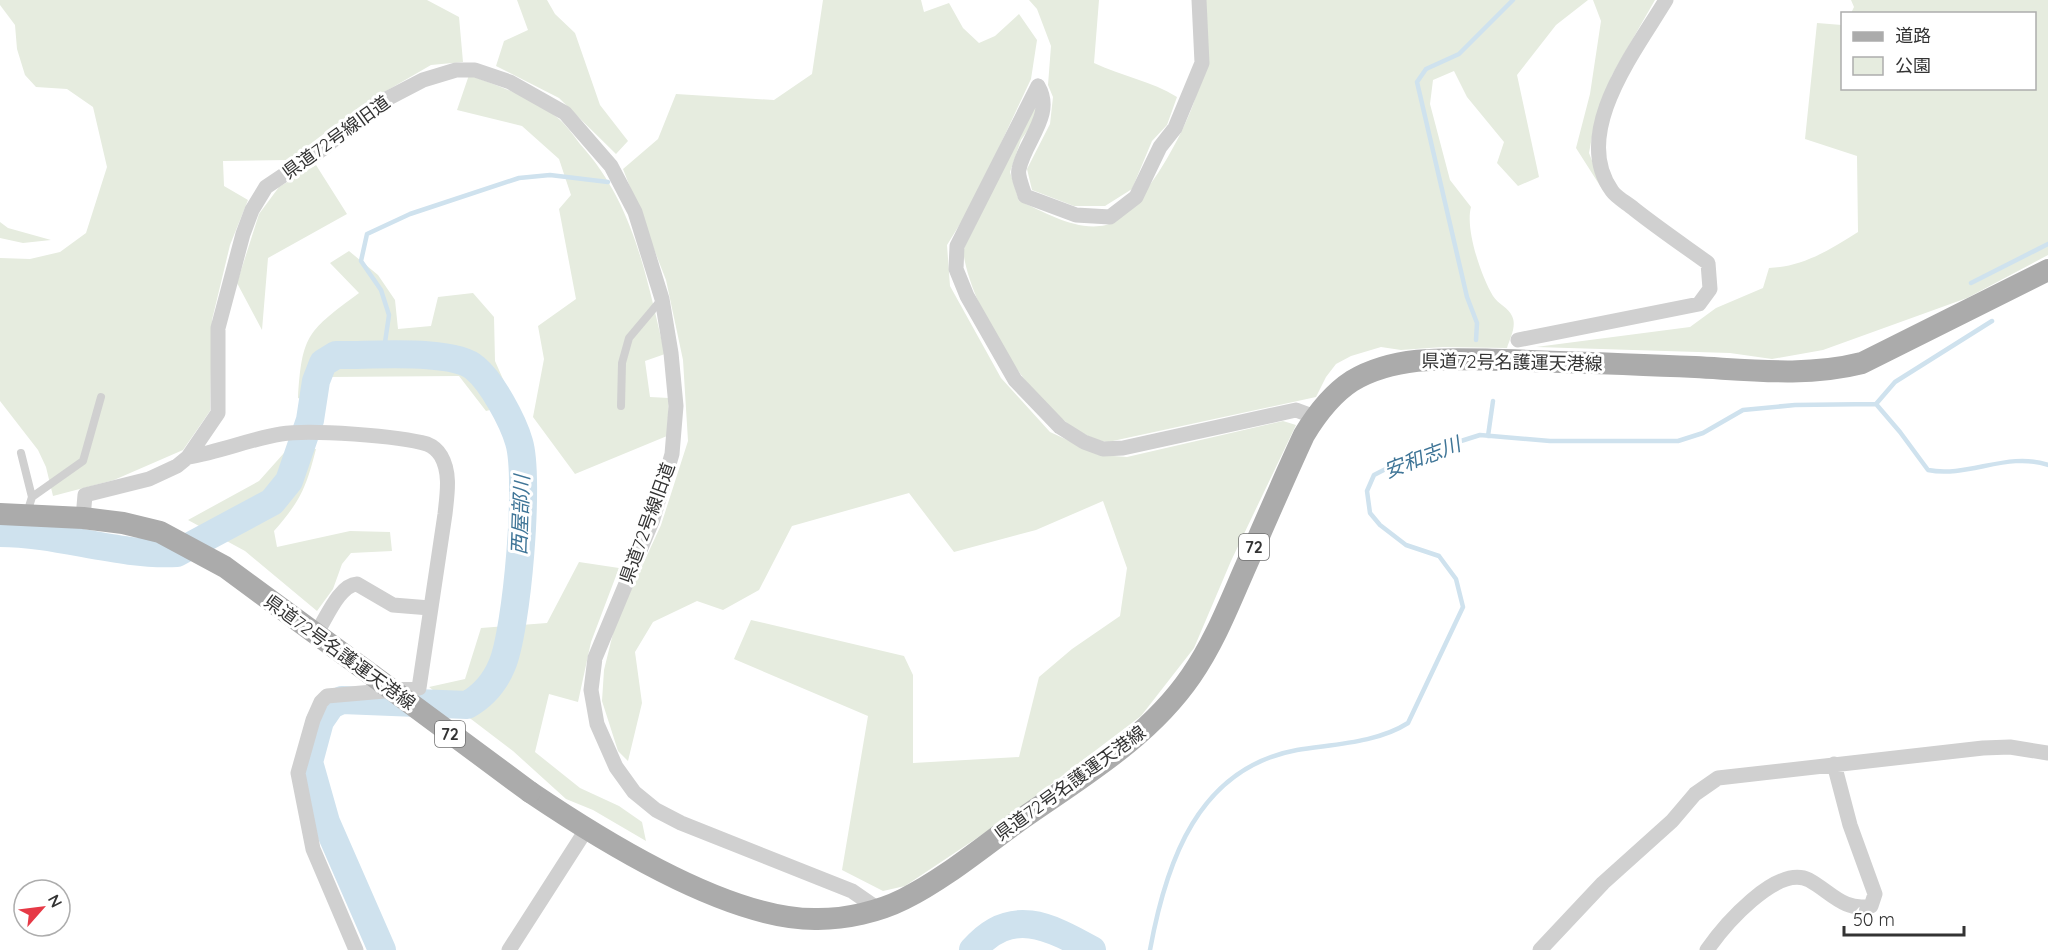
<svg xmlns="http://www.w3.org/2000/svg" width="2048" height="950" font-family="Quicksand,'Noto Sans JP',sans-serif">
<rect width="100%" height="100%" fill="#fff"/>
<path fill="#e6ecdf" d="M0 0H427L459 17 463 62 431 65 362 105 289 160 223 161 224 186 248 200 230 245 212 320 210 411 183 450 114 480 53 496 46 467 38 450 0 401V258L30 259 60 252 86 233 107 167 93 107 67 89 36 87 25 75 17 49 15 25 0 5Z
M517 0H547L555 14 575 33 600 105 628 141 616 154 559 98 496 66 504 41 528 30Z
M823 0H921L924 12 949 3 963 28 979 43 995 36 1019 14 1037 40 1031 79 973 203 947 245 950 286 1001 378 1050 432 1100 455 1127 457 1283 421 1296 425 1231 561 1194 648 1141 716 1001 822 905 886 883 891 842 870 868 716 734 659 751 620 904 656 913 675V763L1019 757 1039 677 1072 649 1120 616 1127 568 1103 501 1036 530 954 552 909 493 792 526 759 590 723 610 697 601 653 622 635 652 642 703 628 761 618 751 602 701 604 670 615 625 661 525 688 441 683 360 666 280 623 169 658 139 676 94 774 100 812 74Z
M1029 0H1099L1094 63C1121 76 1152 81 1177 97L1167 125 1152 141 1132 189 1105 206H1074L1032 190 1027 169 1050 124 1053 97 1048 85 1051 46 1037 9Z
M1205 0H1588L1556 25 1517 75 1539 177 1518 186 1497 163 1504 142 1467 97 1454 71 1433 80 1430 104 1450 180 1471 207C1465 229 1481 276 1493 296 1498 304 1509 308 1512 316 1517 326 1510 338 1507 348L1443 347 1401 350 1381 347 1351 356 1336 364 1326 377 1316 397 1108 442C1045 434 969 309 963 250L1038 98 1039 114 1021 140 1010 172 1019 201C1045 212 1077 232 1106 225 1141 216 1189 125 1197 92 1204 65 1202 28 1205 0Z
M1593 0H1655L1612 75 1593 131 1589 153 1604 192 1576 148 1590 94 1601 21Z
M1851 0H2048V255L1967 298 1823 350 1772 359 1730 353 1536 347 1690 327 1716 308 1763 288 1769 268C1802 267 1830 250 1858 232L1857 156 1805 139 1817 23 1842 25V88H2034V14L1851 13 1854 7Z
M469 75C499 86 534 98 559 119 567 126 574 136 580 144 635 205 646 277 665 354L645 361 650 397 669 398 667 436 575 474 533 417 544 359 538 326 576 299 559 209 571 195 559 159 522 126 457 110Z
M316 165 347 214 268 258 262 330 237 283 259 214 279 187Z
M0 222 8 228 51 240 23 243 0 238Z
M349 251 378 275 395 300 398 329 431 326 438 297 473 293 494 317 495 361 514 404 486 411 459 376 327 377 318 406 298 398C302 334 308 331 359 293L330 263Z
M316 449C306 488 301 500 274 531L277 547 350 531 390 532 392 551 351 553 342 564 333 589 317 611 245 551 188 520 259 481 284 453Z
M579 562 619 568 591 642 578 702 549 694 535 752 580 788 619 806 642 822 646 841 593 810 566 799 513 751 429 687 465 679 481 628 547 623Z"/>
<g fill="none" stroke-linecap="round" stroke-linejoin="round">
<path stroke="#cfe2ee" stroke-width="4.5" d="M1971 283 2048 244
M1476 340 1477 323 1467 297 1417 82 1426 69 1459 54 1513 0
M383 356 389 315 381 290 361 261 367 234 410 214 519 178 550 175 608 182
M1876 404 1895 382 1992 321
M1488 436 1493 401
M1150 950C1166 862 1198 768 1297 750 1333 744 1377 743 1408 723L1463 607 1456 579 1439 556 1406 545 1380 525 1370 513 1367 491 1374 475 1407 458 1480 435 1550 441H1678L1703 433 1743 410 1795 405 1876 404 1900 432 1928 470C1968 478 2008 451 2048 465"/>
<path stroke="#cfe2ee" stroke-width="28" d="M0 533C59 533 117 556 177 553L272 502 289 481 310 420 316 381 323 363 336 355C367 356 453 348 475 368 492 382 513 421 519 442 530 478 517 630 502 665 495 682 483 696 467 705L342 700 331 705 320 721 309 762 326 822 382 950
M973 950C1011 906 1049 926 1092 950"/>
<path stroke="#d0d0d0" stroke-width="8" d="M621 406 622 363 629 338 661 300
M21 453 32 497
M27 513 32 497 83 461 101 397"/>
<path stroke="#d0d0d0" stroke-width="15" d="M1038 86 957 246 956 269 967 296 1015 380 1060 427 1084 442 1103 449 1123 448 1296 410 1315 417
M1038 86C1055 115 1025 140 1019 169 1017 176 1023 188 1025 196L1076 215 1110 217 1136 197 1160 147 1175 128 1202 63 1199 0
M1518 340 1699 304 1710 289 1708 263C1683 245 1658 228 1634 209 1627 203 1617 198 1612 191 1570 133 1636 50 1666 0
M188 457C220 452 250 439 281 434 309 429 400 436 427 444 432 446 438 451 441 456 451 473 447 495 445 514L419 688 327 696 321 702 313 720 298 773 313 849 356 950
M83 518 85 495 149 479 177 466 188 457 218 413V328L243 234 252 210 266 187 324 148 375 105 423 80 456 70H475L510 82 565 113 611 166 635 212 662 299 671 353 676 406 672 454 653 519 595 658 591 690 597 724 616 767 634 792 656 810 681 823 852 891 878 909
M316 634C326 619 339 585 357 584L393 605 430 608
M509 950 586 830
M1540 950 1603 883 1672 821 1695 794 1718 778 1983 748 2010 747 2048 753
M1707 950C1723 927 1776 864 1809 880 1831 892 1844 912 1871 906L1875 894 1850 825 1834 764"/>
<path stroke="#ababab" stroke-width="22" d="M0 514 83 518 123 523 160 532 225 567 372 675
M530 792C601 840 730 921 818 919 846 919 878 912 904 899 944 879 980 849 1016 823 1078 779 1147 740 1191 676 1216 640 1231 599 1249 559 1267 518 1285 476 1304 435 1316 415 1332 394 1352 381 1397 354 1453 359 1503 360 1567 362 1631 364 1695 367 1751 370 1807 377 1862 363L2048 270"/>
<path stroke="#ababab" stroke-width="22" d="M372 675 530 792"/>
</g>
<g text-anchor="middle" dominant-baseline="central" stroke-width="6" stroke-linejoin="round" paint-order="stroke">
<g fill="#fff" stroke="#707070" stroke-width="1.5">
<rect x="1239" y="534" width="30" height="26" rx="4.5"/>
<rect x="435" y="721" width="30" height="26" rx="4.5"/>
</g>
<g font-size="16" font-weight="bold" fill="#333">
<text x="1254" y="547">72</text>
<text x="450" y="734">72</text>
</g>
<g font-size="18" fill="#333" stroke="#fff">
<text transform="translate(336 137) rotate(-36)">県道72号線旧道</text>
<text transform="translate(1512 362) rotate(1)">県道72号名護運天港線</text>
<text transform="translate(647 523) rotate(-70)">県道72号線旧道</text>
<text transform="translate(340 652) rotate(36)">県道72号名護運天港線</text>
<text transform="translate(1070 783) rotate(-36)">県道72号名護運天港線</text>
</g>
<g font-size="20" font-style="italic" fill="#3f7597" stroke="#fff">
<text transform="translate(1422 457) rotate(-21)">安和志川</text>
<text transform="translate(520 515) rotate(-88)">西屋部川</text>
</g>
</g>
<rect x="1841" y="12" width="195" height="78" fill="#ffffff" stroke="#adadad" stroke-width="1.5"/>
<rect x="1853" y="32" width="30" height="9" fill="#ababab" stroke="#adadad" stroke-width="1.5"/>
<text x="1895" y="42" font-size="18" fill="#333333">道路</text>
<rect x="1853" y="57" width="30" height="18" fill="#e6ecdf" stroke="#adadad" stroke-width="1.5"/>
<text x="1895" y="72" font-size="18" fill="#333333">公園</text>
<g transform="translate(42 908) rotate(62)"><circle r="28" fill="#ffffff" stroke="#adadad" stroke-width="1.5"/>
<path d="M0-4.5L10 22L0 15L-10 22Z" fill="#e63946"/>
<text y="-9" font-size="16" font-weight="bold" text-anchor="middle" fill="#333333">N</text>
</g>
<path d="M1844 926v9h120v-9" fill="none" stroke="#333333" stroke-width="3"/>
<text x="1853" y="926" font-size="18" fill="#333333" stroke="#ffffff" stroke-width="4.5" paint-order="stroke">50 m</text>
</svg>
